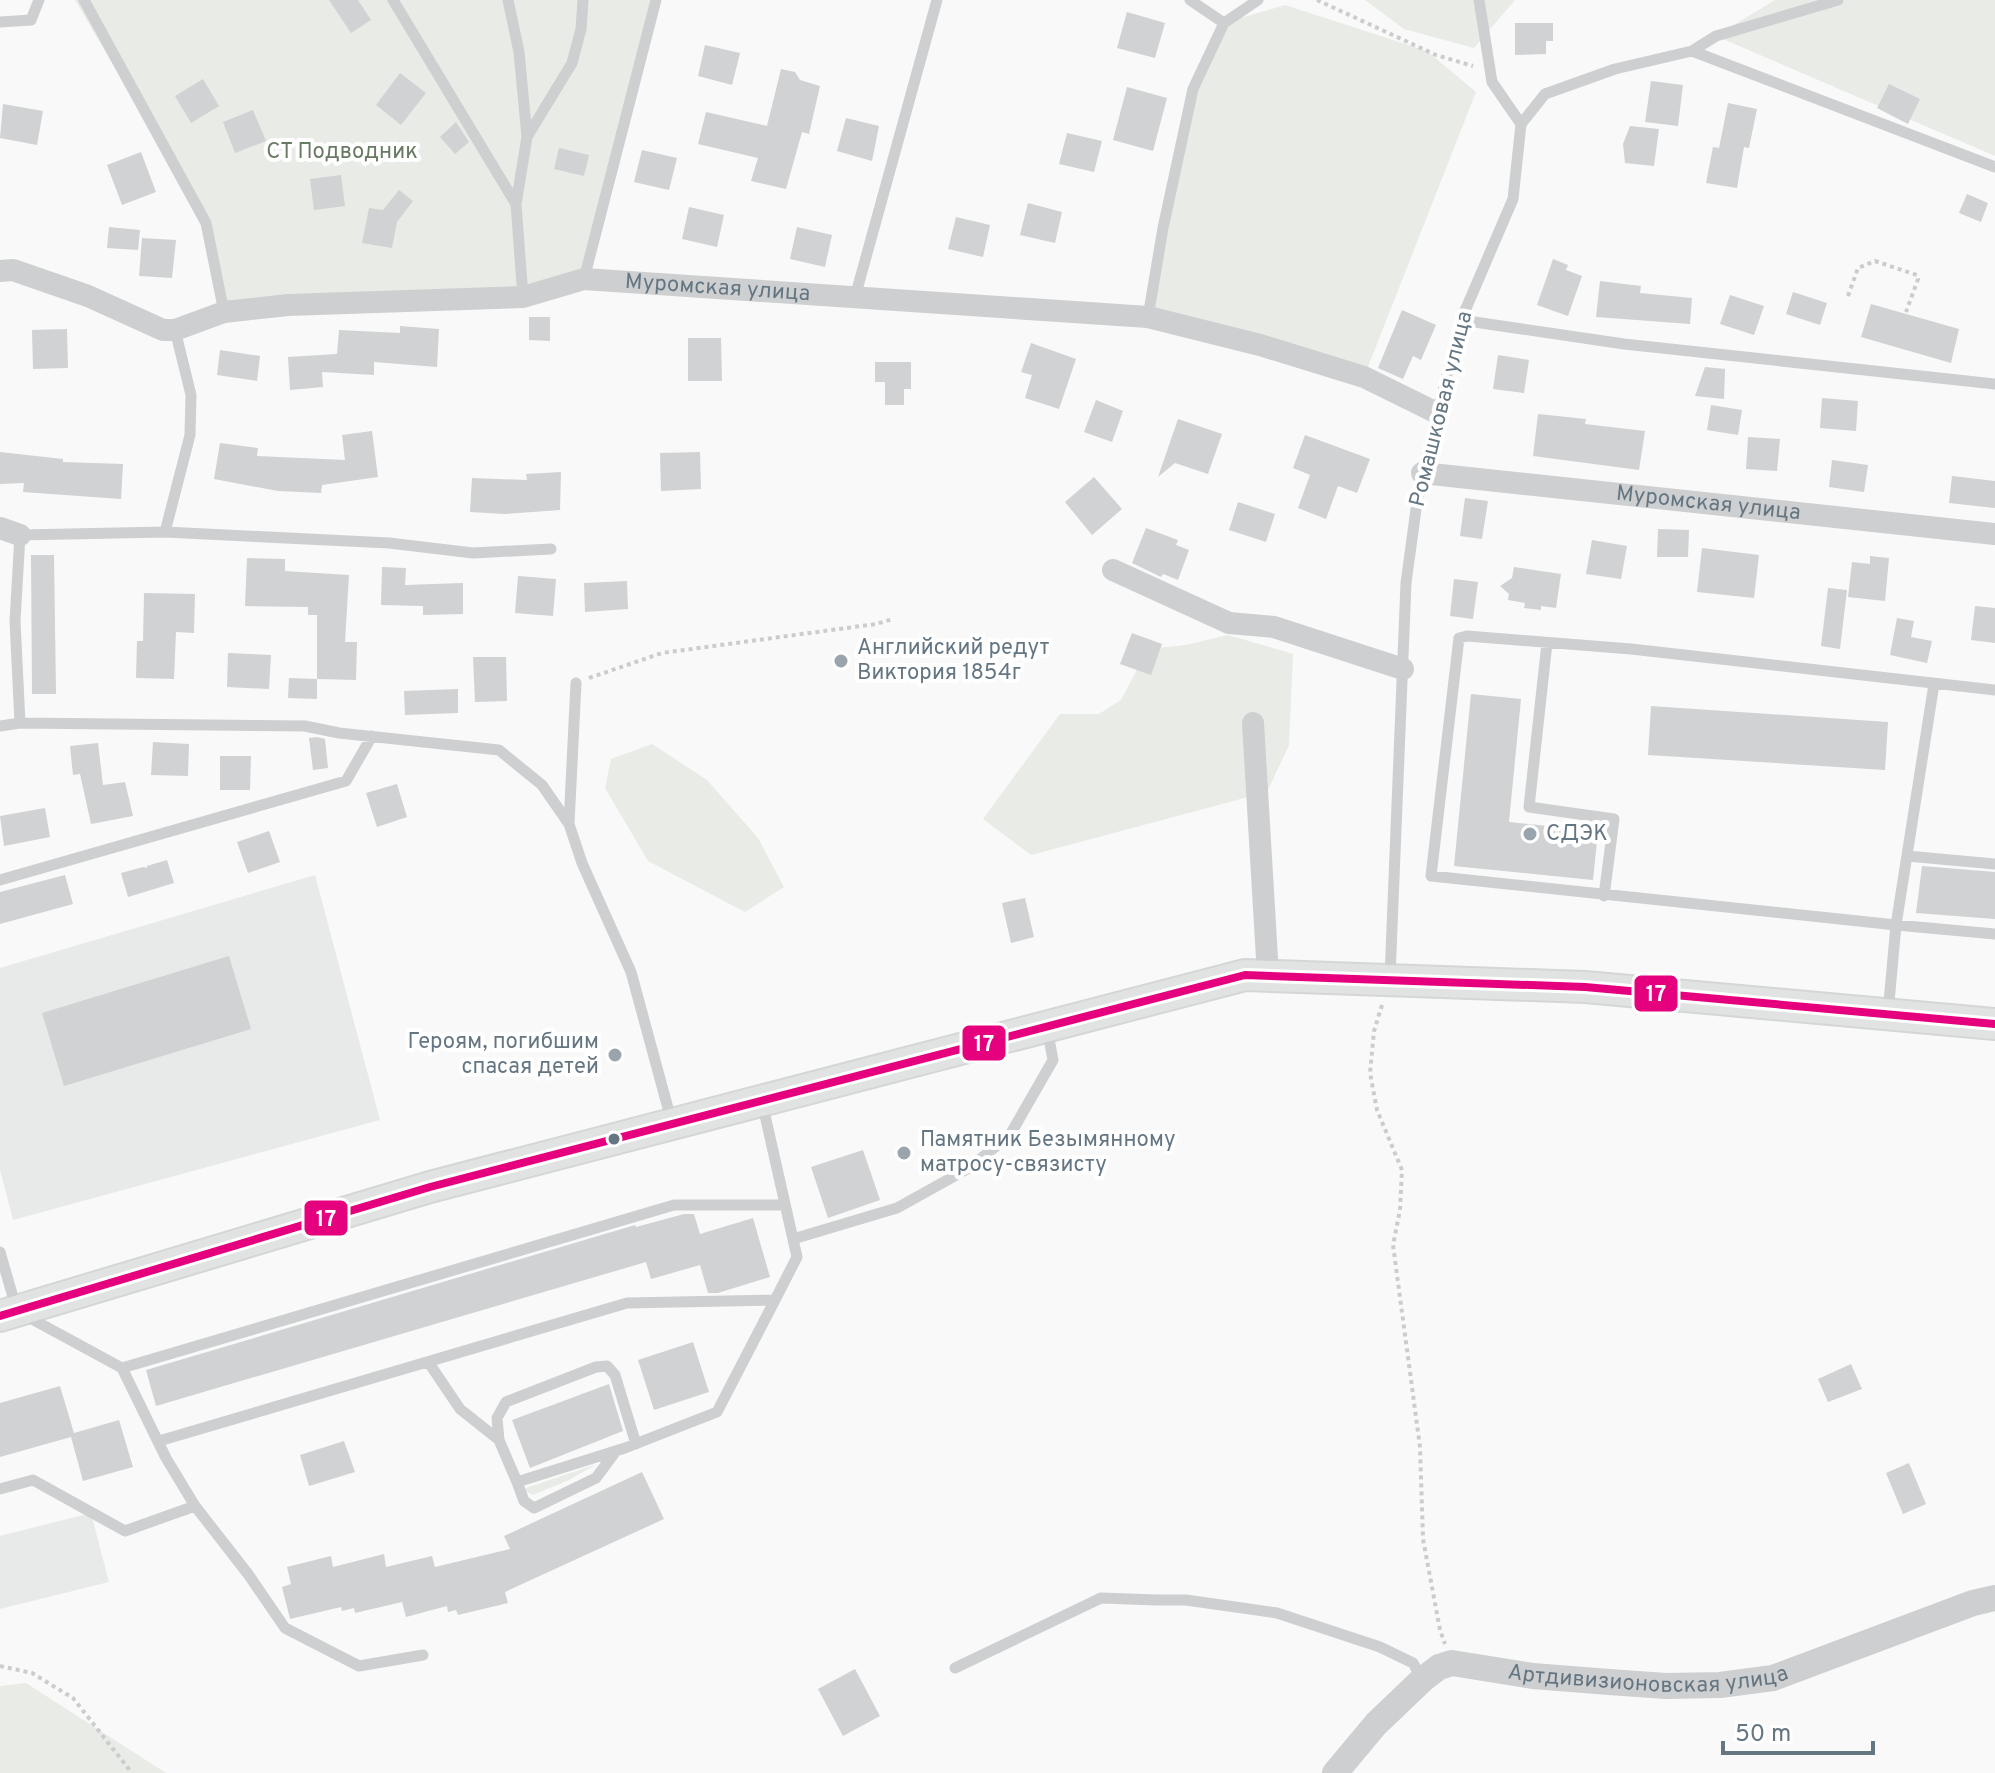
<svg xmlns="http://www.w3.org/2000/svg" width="1995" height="1773" font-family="Overpass,sans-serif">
<rect width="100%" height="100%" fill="#f9f9f9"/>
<path fill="#e8e9e9" d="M315 875 380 1120 13 1220 0 1170V968Z
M91 1513 109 1582 0 1609V1536Z"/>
<path fill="#e8ebe6" d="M75 0H656L584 279 508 298 224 312 206 223Z
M1365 0H1515L1474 48 1404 29Z
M1775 0H1995V156L1716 36Z
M1285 5 1427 51 1476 92 1364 377 1148 317 1193 89 1224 23Z
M1228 635 1293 654 1289 745 1267 792 1031 855 983 819 1060 714H1099L1121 700 1148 649 1186 645Z
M652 744 707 780 758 838 784 887 745 912 648 861 605 788 611 759Z
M597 1464 569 1480 533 1495 525 1491 526 1488Z
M26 1683 166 1773H0V1686Z"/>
<path fill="#d0d2d3" d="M329 0H358L371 20 351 33Z
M1127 12 1165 23 1155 58 1117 48Z
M1515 23H1553V41H1546V54L1515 55Z
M705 45 740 53 732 85 698 76Z
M781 69 795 72 800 80 820 86 809 134 802 132 786 189 751 181 758 158 698 144 706 112 767 126Z
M400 73 426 93 401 125 376 105Z
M203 79 219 106 191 123 175 96Z
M1651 81 1683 85 1678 126 1645 122Z
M1889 84 1920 99 1908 124 1877 108Z
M1127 87 1167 98 1153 151 1113 140Z
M1728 103 1757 109 1749 148 1744 147 1737 188 1706 183 1713 147 1719 148Z
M3 104 43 111 37 145 0 138Z
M253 110 266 141 235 153 223 122Z
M846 118 879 126 872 161 837 151Z
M456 122 469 142 455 154 440 137Z
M1630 126 1659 129 1654 166 1625 163 1623 144Z
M1067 133 1102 141 1094 172 1059 164Z
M559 148 589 155 584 176 554 169Z
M642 150 677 158 669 190 634 182Z
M141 152 156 192 122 205 107 165Z
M341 175 345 206 314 210 310 179Z
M399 190 413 201 397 222 392 248 362 243 369 208 383 210Z
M1967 194 1988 203 1981 222 1959 213Z
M1028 203 1062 212 1055 243 1020 235Z
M689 207 724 215 717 247 682 239Z
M956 217 990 225 983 257 948 249Z
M109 227 140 230 138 250 107 248Z
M797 227 832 235 825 267 790 259Z
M142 238 176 240 172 278 139 276Z
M1553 259 1568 265 1566 270 1582 276 1568 316 1537 305Z
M1600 281 1641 286 1640 293 1692 298 1690 324 1596 317Z
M1793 292 1827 303 1820 325 1786 314Z
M1730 295 1764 306 1754 335 1720 324Z
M1871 304 1959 329 1951 363 1861 337Z
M1402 310 1436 325 1421 360 1413 356 1403 379 1378 368Z
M529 317H550V341L529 340Z
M400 326 439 329 437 367 374 362V375L322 372 323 387 290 390 288 357 337 354 339 330 400 333Z
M67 329 68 368 33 369 32 330Z
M688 338H721L722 381H688Z
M1031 343 1076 359 1059 409 1025 398 1032 375 1021 372Z
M220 350 260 356 257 381 217 375Z
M1498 355 1529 360 1524 393 1493 389Z
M875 362H911V389H904V405H885V382H875Z
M1705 367 1725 369 1724 399 1695 396Z
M1822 398 1858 401 1856 431 1820 428Z
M1096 400 1123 411 1112 442 1084 432Z
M1711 405 1742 410 1738 435 1707 430Z
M1538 414 1586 419 1585 424 1645 431 1639 470 1533 456Z
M1178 419 1222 434 1208 474 1175 463 1158 477Z
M372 431 378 477 322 485 321 493 278 491 214 479 220 443 258 448 257 456 345 460 342 435Z
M1305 435 1370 459 1357 493 1338 486 1326 519 1298 508 1310 475 1293 468Z
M1748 437 1780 439 1777 471 1746 469Z
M0 452 63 459V462L123 464 121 499 23 492 24 483 0 484Z
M700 452 701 489 661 491 660 453Z
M1832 460 1868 465 1864 492 1829 487Z
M561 472 560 510 505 514 470 512 472 478 527 480 526 474Z
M1952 476 1995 481V508L1949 503Z
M1094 477 1122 509 1092 535 1065 502Z
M1465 498 1488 501 1482 539 1460 536Z
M1238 502 1275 514 1266 542 1229 530Z
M1146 528 1178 540 1176 545 1189 550 1178 580 1163 574 1161 577 1132 563Z
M1658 529 1689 530 1688 557H1657Z
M1592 540 1627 546 1621 579 1586 574Z
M1702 548 1759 555 1754 598 1697 592Z
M31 555H54L56 694H32Z
M1870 556 1889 558 1885 601 1848 597 1852 562 1870 564Z
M247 558 285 559V571L349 575 345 642H357L356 680 317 679V615H308V607L245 606Z
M382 567 406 568 405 585 463 583V614L423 615V606L381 605Z
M1514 567 1561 574 1556 608 1541 606V610L1524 608 1525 603 1508 600 1509 594 1500 586 1512 578Z
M518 576 556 579 553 616 515 613Z
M1454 579 1478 582 1473 619 1450 616Z
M627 581 628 609 585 612 584 583Z
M1828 588 1847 590 1840 649 1821 646Z
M144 593 195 594 194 633 176 632 174 679 136 678 137 641H143Z
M1975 606 1995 608V643L1971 640Z
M1897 618 1914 621 1911 637 1932 641 1927 663 1890 655Z
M1132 633 1162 644 1151 675 1120 664Z
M228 653 271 655 269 689 227 687Z
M473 657H506L507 701 475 702Z
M289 678 317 679V699L288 698Z
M458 689V713L405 715 404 691Z
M1471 694 1521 699 1509 822 1598 831 1593 880 1454 866Z
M1651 706 1888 722 1885 770 1648 755Z
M317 737 325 739 328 768 313 770 309 738Z
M153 742 189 744 188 776 151 775Z
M98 743 103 785 125 782 133 816 91 824 80 774 73 775 70 746Z
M220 756H251L250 790H220Z
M397 784 407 817 377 827 366 793Z
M45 808 50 837 4 846 0 816Z
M269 831 280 862 248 873 237 842Z
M167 860 174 883 128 897 121 873 143 867 147 868V866Z
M1922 866 1995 872V919L1916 913Z
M65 875 73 904 0 924V892Z
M1025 898 1034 937 1011 943 1002 903Z
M229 956 251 1029 64 1086 42 1013Z
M863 1150 880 1200 828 1218 811 1167Z
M684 1214H694L700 1234 753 1218 770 1277 718 1293H708L700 1265 651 1279 646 1262 156 1406 146 1370 635 1225 636 1227Z
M693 1342 709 1392 654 1410 638 1360Z
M1851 1364 1862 1389 1828 1402 1818 1379Z
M609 1384 623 1431 530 1468 512 1420Z
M60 1386 74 1433 119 1420 133 1467 83 1481 71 1437 0 1457V1403Z
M344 1441 355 1472 309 1486 300 1455Z
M1909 1463 1926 1504 1903 1514 1886 1473Z
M642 1472 664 1519 505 1592 508 1603 458 1615 456 1610 448 1612 447 1606 406 1617 402 1602 355 1613 354 1608 342 1611 341 1607 290 1619 282 1587 291 1584 287 1567 331 1556 333 1567 384 1554 386 1567 432 1556 435 1567 510 1549 504 1536Z
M855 1669 880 1716 843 1736 818 1689Z"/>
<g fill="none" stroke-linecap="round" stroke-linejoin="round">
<g stroke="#d5d6d7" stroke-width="34">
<path id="secondary" d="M0 1316 430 1187 1245 975 1585 987 1995 1024"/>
</g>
<path stroke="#cbcccd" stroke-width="4" stroke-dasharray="4 4" stroke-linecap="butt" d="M1317 0 1436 55 1473 66
M1848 296 1858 268 1875 261 1917 275 1918 279 1906 312
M589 678 662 653 876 624 893 619
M1382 1005 1374 1031 1370 1073 1377 1110 1402 1170 1400 1210 1393 1245 1420 1447 1423 1539 1440 1630 1445 1644
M0 1666 32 1673 73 1698 132 1773"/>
<path stroke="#cecfd0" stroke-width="11" d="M84 0 206 223 224 312
M393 0 516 204 523 297
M508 0 519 52 527 137 516 204
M1190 0 1224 23
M1479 0 1492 82 1521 124
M0 22 31 20 39 0
M1692 51 1716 36 1838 0
M527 137 572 63 581 29 583 0
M584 279 656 0
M855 297 937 0
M1148 317 1163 228 1193 89 1224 23 1258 0
M1461 320 1624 344 1995 384
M175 330 191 395 190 435 165 532 20 535 15 621 20 723 305 726 339 733 499 750 542 785 569 824 582 863 631 972 672 1123
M165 532 389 543 473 553 551 549
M1547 643 1529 807 1614 819 1604 896
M1934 684 1896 925 1995 934
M0 726 20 723
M569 824 576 683
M1907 856 1995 864
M0 880 346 781 372 736
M1390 977 1406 583 1417 502 1422 473 1461 320 1513 199 1521 124 1545 94 1615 69 1692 51 1995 167
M1888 1013 1896 925 1431 876 1459 638 1467 636 1631 649 1995 690
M793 1239 897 1208 969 1168 1010 1135 1053 1060 1047 1028
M0 1252 17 1311 122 1368 166 1458 195 1506 248 1574 285 1628 359 1666 423 1655
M429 1363 460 1409 499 1440 517 1482 625 1448 717 1412 775 1300
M122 1368 674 1205H785
M499 1440 497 1418 506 1402 596 1367 607 1366 615 1375 636 1444
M159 1441 627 1303 775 1300 797 1257 762 1102
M517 1482 524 1501 534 1508 596 1478 616 1451
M0 1489 33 1480 125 1531 195 1506
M955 1668 1101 1598 1157 1600H1186L1277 1613 1380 1647 1413 1663 1422 1679"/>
<g stroke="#cecfd0" stroke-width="22">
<path id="s1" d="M0 271 13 270 88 296 163 330H175L224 312 288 305 523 297 584 279 1148 317 1260 345 1364 377 1437 413"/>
<path id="s2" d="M1422 473 1995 534"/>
<path d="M0 528 20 535"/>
<path d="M1113 570 1229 623 1274 627 1403 669"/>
<path d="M1253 723 1268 975"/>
</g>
<path stroke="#cecfd0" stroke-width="26" id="s3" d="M1335 1773 1376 1724 1422 1680 1439 1667 1452 1663 1533 1676 1609 1682 1666 1686 1720 1685 1773 1678 1973 1603 1995 1598"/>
<use href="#secondary" stroke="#e1e2e2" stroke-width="30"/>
<g stroke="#fff" stroke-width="14">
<path id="bus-1" d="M0 1316 430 1187 1245 975 1585 987 1995 1024"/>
</g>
<use href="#bus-1" stroke="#e5007d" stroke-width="8"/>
</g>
<g fill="#99a4ac" stroke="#fff" stroke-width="3">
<circle cx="841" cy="661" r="8"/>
<circle cx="1530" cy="834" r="8"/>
<circle cx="615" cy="1055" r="8"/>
<circle cx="904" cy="1153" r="8"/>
</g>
<circle fill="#657683" stroke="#fff" stroke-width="3" cx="614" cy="1139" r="7"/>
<g text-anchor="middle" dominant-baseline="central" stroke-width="8" stroke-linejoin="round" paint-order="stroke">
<g font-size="22" fill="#687a64" stroke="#fff">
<text x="342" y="152">СТ Подводник</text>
</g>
<g font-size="22" fill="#657683" stroke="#fff">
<text stroke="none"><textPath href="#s1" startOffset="736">Муромская улица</textPath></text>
<text transform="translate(1442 409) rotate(-76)">Ромашковая улица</text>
<text stroke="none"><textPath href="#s2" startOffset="288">Муромская улица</textPath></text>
<text stroke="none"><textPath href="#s3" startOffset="360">Артдивизионовская улица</textPath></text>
</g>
<g font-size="22" fill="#657683" stroke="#fff" text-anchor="start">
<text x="857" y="648">Английский редут<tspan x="857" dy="25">Виктория 1854г</tspan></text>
<text x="1546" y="834">СДЭК</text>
<text x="599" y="1042" text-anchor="end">Героям, погибшим<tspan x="599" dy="25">спасая детей</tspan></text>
<text x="920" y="1140">Памятник Безымянному<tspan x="920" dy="25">матросу-связисту</tspan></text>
</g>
</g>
<g stroke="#fff" stroke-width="3">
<rect x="1633" y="974" width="46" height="39" rx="8" fill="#e5007d"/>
<rect x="961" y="1024" width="46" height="38" rx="8" fill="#e5007d"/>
<rect x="303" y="1199" width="46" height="38" rx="8" fill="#e5007d"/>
</g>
<g font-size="22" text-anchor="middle" font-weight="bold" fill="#fff">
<text x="1656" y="1001">17</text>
<text x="984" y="1051">17</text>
<text x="326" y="1226">17</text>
</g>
<path d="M1723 1741v12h150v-12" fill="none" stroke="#657683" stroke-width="4"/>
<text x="1735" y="1741" font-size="24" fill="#657683" stroke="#ffffff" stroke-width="6" paint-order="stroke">50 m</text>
</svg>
